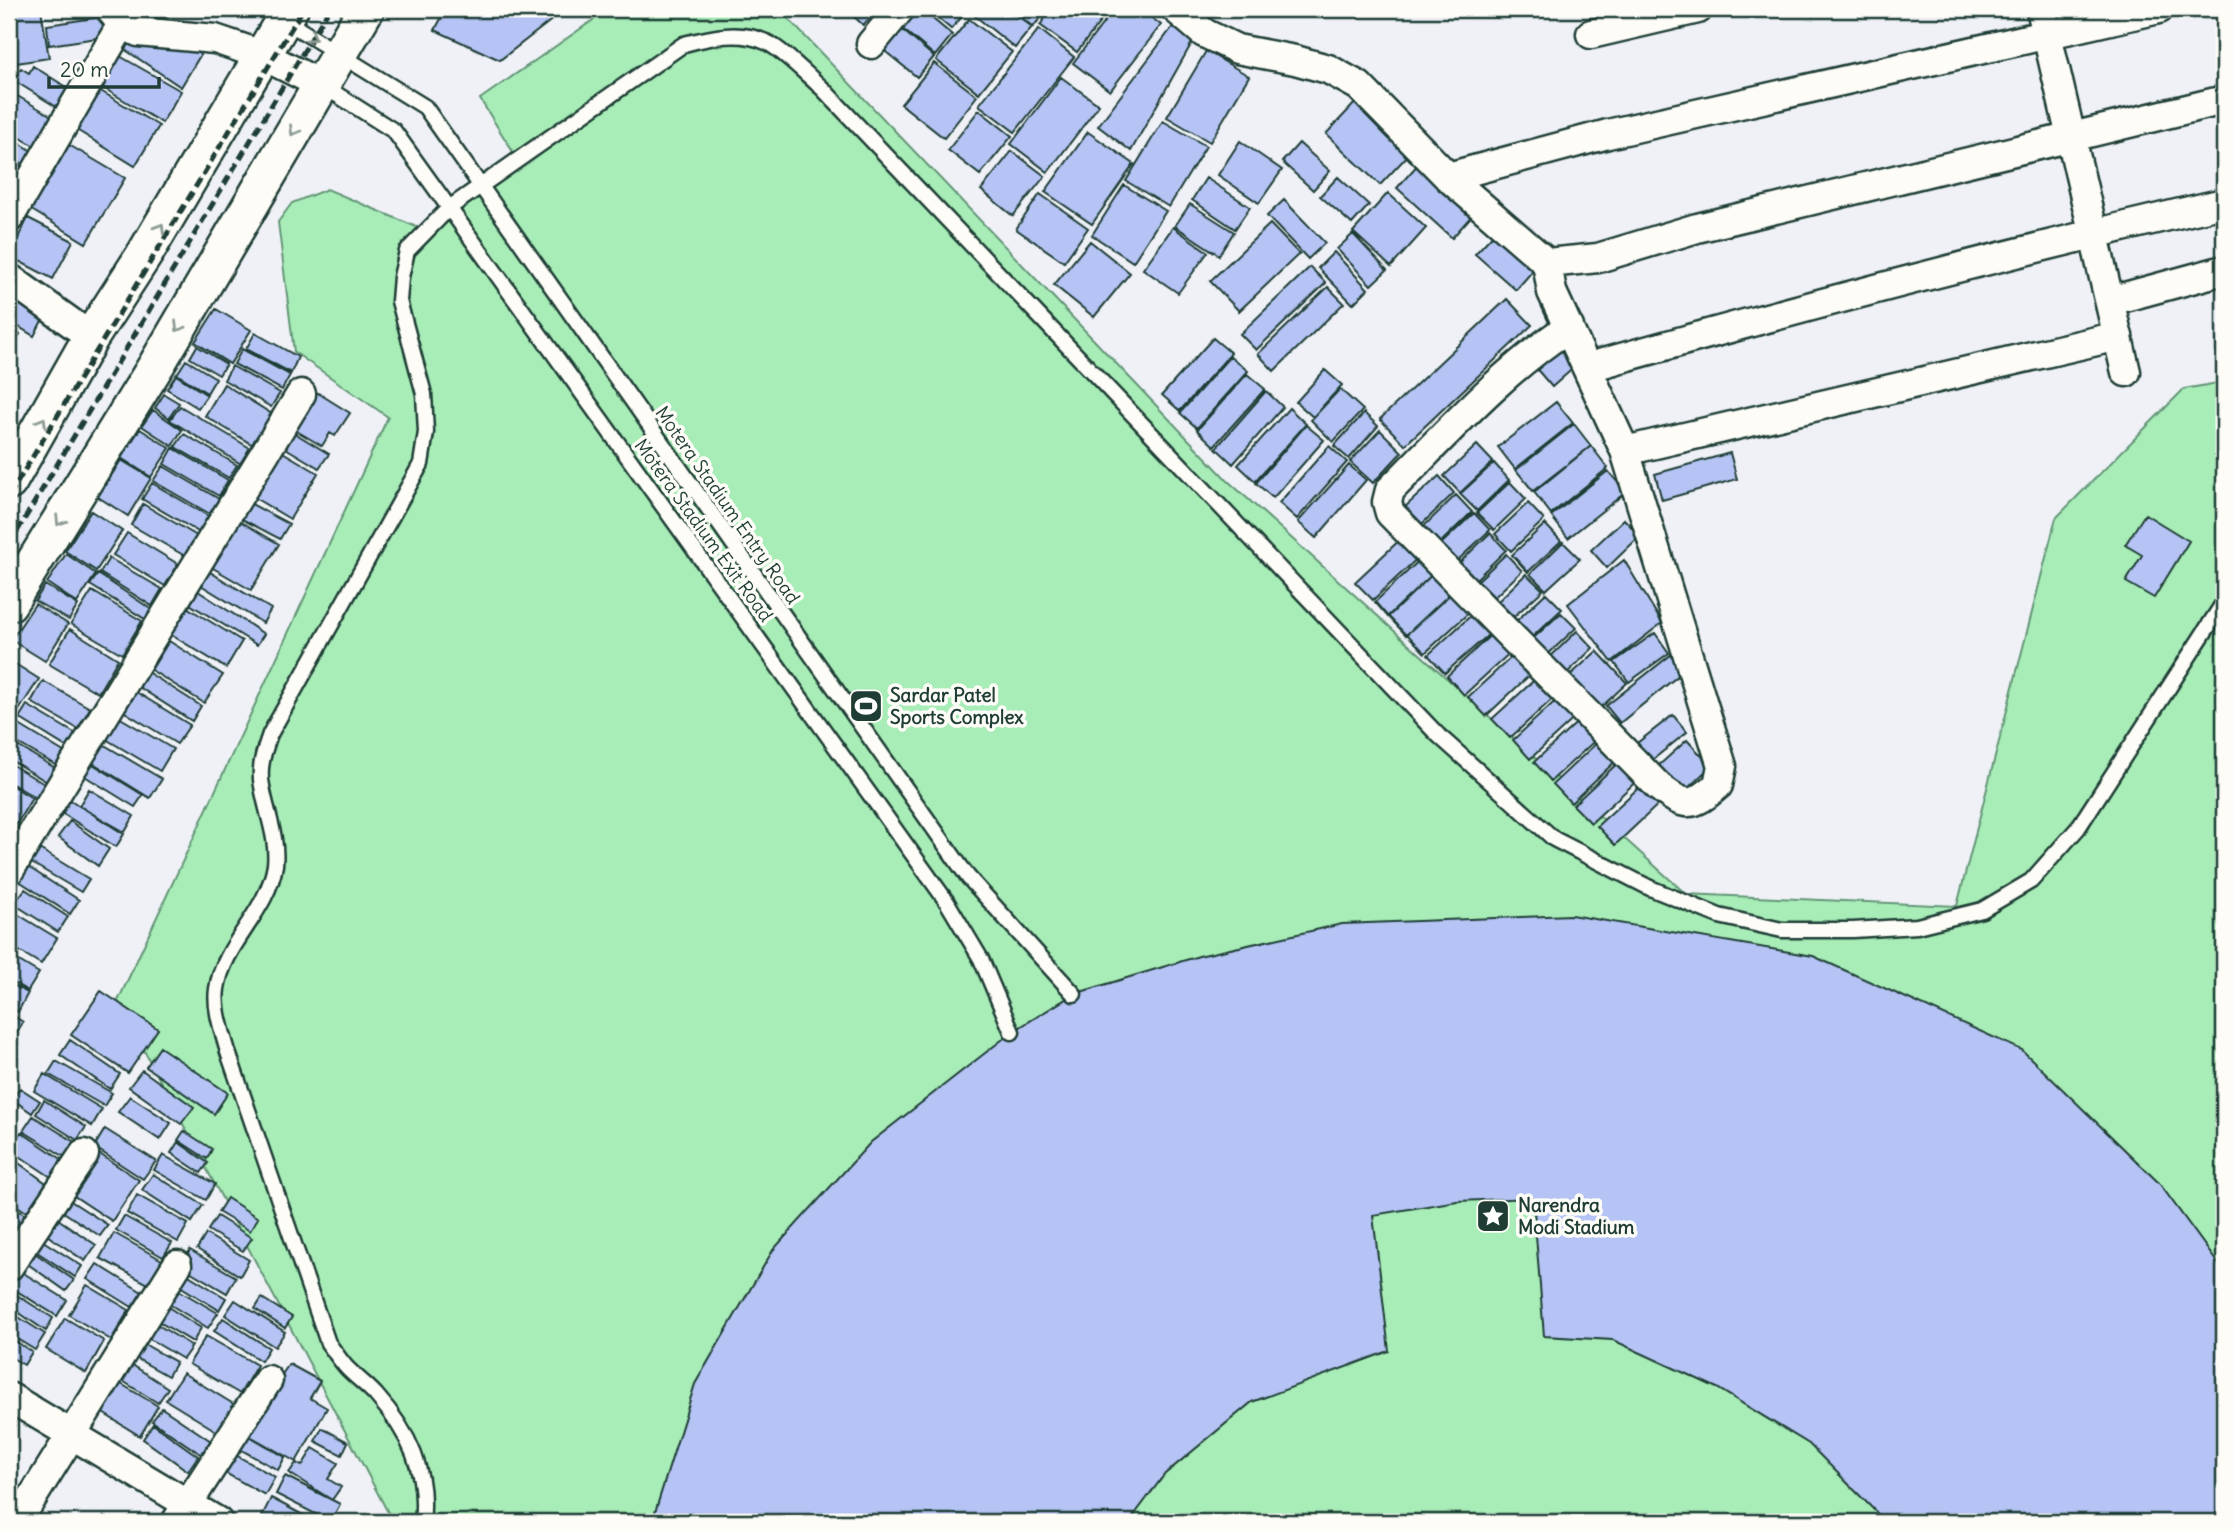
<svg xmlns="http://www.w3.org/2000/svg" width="2233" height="1531" font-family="Delius,sans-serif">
<rect width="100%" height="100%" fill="#eff1f7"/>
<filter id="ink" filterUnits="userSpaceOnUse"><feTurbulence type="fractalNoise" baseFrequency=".0143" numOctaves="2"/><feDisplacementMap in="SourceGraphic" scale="14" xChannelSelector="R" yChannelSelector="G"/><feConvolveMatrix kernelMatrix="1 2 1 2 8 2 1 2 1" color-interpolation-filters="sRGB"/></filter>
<g filter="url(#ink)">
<path fill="#a8edb8" stroke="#649576" stroke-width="2" d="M609 9H779L1228 481 1686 894 1957 906 2056 518 2184 389 2224 382V1522H393L118 1001 388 417 294 352 278 222 292 203 327 189 419 228 518 160 480 99Z"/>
<path fill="#b5c4f5" stroke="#1f3d34" stroke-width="2" d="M41 9 49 58 10 64 9 14Z
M124 9H216L127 21Z
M446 9H543L558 15 500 60 435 30Z
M846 9H879L863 25Z
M904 9H921L952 35 935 56 893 21Z
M927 9H967L968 10 951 29Z
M970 9H1009L1032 27 1015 48 969 11Z
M1011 9H1048L1033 27Z
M1052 9H1110L1077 52 1040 25Z
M1114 9H1140L1161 25 1110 91 1073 63Z
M108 16 111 36 49 45 47 25Z
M969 19 1012 52 979 93 936 60Z
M893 22 934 57 917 77 875 43Z
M1174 25 1193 41 1131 151 1098 126Z
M1039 29 1074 57 1015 132 979 105Z
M128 35 207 44 181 87 121 47Z
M1206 51 1249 76 1210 142 1167 117Z
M118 55 181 91 162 123 100 86Z
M934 63 977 96 944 138 901 104Z
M33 66 71 90 60 109 13 80 21 68 29 73Z
M1061 77 1099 105 1048 172 1011 144Z
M99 90 159 126 135 166 75 129Z
M14 94 55 118 38 148 9 131V103Z
M1357 101 1411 152 1380 185 1326 134Z
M979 110 1012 136 980 175 948 150Z
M1163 121 1206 146 1169 207 1126 181Z
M1088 132 1134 164 1092 224 1045 192Z
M9 136 35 153 28 167 9 156Z
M1240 141 1282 170 1259 203 1218 175Z
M64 142 125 178 86 243 25 206Z
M1299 143 1330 171 1313 190 1282 162Z
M1012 151 1045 176 1013 216 981 190Z
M9 159 30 171 20 189 9 183Z
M1420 162 1475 212 1452 238 1397 188Z
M1338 177 1369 205 1352 224 1320 196Z
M1206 178 1250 207 1235 229 1192 200Z
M1124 185 1166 211 1133 262 1092 235Z
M1388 193 1426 228 1391 267 1353 232Z
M1040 194 1088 228 1064 262 1016 229Z
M1284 200 1325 243 1308 259 1267 216Z
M1190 204 1234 232 1219 255 1175 226Z
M28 218 73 241 53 279 9 256Z
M1270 224 1299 254 1239 311 1210 281Z
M1501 226 1541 261 1516 290 1475 254Z
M1173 227 1208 252 1178 293 1143 269Z
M1353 234 1387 270 1371 285 1337 249Z
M1090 241 1130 273 1094 317 1054 285Z
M1334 252 1368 289 1353 304 1318 268Z
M1310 267 1326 283 1256 350 1240 334Z
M1328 287 1344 303 1274 371 1258 354Z
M9 294 45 315 34 336 9 321Z
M1507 299 1532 325 1405 445 1380 419Z
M216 309 251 330 230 364 195 342Z
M9 327 20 334 9 352Z
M255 333 298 357 291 373 246 349Z
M1213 338 1231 353 1180 411 1162 395Z
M1560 343 1578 364 1552 387 1534 366Z
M197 346 226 364 219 375 190 358Z
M242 349 290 375 282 390 234 364Z
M1230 356 1248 371 1197 428 1180 413Z
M186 360 216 378 207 393 177 374Z
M232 366 280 393 271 407 224 380Z
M1325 370 1342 385 1313 417 1296 402Z
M1247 374 1265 389 1214 446 1197 430Z
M176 375 207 395 198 408 167 389Z
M224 384 272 414 253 445 205 416Z
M310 388 350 413 335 436 330 433 322 446 295 430 305 415 298 408Z
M1340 389 1363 410 1333 442 1311 420Z
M1266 391 1283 407 1233 464 1216 448Z
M164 394 179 403 169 418 155 408Z
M1556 402 1573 423 1515 469 1498 447Z
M180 406 250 448 241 464 170 420Z
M1289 408 1306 424 1255 481 1238 465Z
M153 410 182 430 172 446 142 426Z
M1364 413 1378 426 1349 459 1334 446Z
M1574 424 1591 446 1533 491 1516 470Z
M1306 425 1324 440 1273 498 1256 483Z
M140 429 170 448 151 477 121 458Z
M288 429 329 454 319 468 279 444Z
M1380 430 1402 452 1373 483 1350 462Z
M184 434 237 465 229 478 175 447Z
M1477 445 1493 462 1460 493 1444 476Z
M1329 446 1347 462 1297 519 1279 503Z
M1591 446 1608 468 1551 514 1534 492Z
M173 448 228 480 219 496 164 464Z
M276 448 318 473 290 519 248 494Z
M1730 453 1737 479 1662 500 1655 474Z
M121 460 151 478 128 516 98 497Z
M1494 463 1509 480 1477 511 1460 494Z
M1349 465 1366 480 1316 538 1298 522Z
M163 466 219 499 210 514 153 481Z
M1608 471 1626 492 1568 538 1551 516Z
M1439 476 1454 493 1422 524 1405 507Z
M1510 482 1526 499 1494 530 1477 513Z
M152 483 210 517 200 533 142 499Z
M1456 495 1472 512 1439 544 1423 527Z
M244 500 289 524 280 539 236 516Z
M1528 503 1544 520 1511 551 1495 534Z
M143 504 197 536 185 556 131 525Z
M91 511 122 531 96 571 65 551Z
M1474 513 1490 530 1457 561 1441 544Z
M2145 514 2189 541 2154 598 2126 582 2142 555 2125 545Z
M233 517 279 544 251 590 206 564Z
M1624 519 1640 536 1607 568 1591 550Z
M1545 524 1561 541 1528 572 1512 555Z
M127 533 178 564 165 586 113 555Z
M1490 533 1506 550 1473 582 1457 565Z
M1405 535 1423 553 1373 600 1355 582Z
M1563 542 1580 559 1546 590 1530 574Z
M66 554 96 574 77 603 47 583Z
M1426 554 1439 568 1388 617 1375 602Z
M1506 554 1522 571 1489 602 1473 585Z
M109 558 162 589 152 606 100 573Z
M1624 560 1662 623 1612 662 1568 604Z
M205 569 271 609 263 623 196 582Z
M1438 569 1456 588 1406 635 1388 616Z
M98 574 151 609 145 619 90 585Z
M1526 574 1543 590 1509 621 1494 605Z
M45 585 78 605 69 620 35 601Z
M1457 588 1475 607 1425 653 1407 634Z
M195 589 264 634 257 645 188 603Z
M92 591 142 621 122 654 71 624Z
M1546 593 1562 609 1529 640 1513 624Z
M35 604 68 624 45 661 11 640Z
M185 606 242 641 226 668 168 633Z
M1478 609 1496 628 1445 673 1428 655Z
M1561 613 1576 628 1543 659 1528 643Z
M70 629 118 659 98 693 49 664Z
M1496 630 1514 649 1464 695 1447 676Z
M1577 631 1593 648 1560 680 1544 663Z
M1655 633 1669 653 1629 682 1614 662Z
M169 641 223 675 204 703 151 670Z
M1518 651 1535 670 1486 716 1468 697Z
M1597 651 1627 683 1595 713 1564 681Z
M1672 654 1685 670 1620 723 1606 706Z
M9 660 39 679 14 718 9 715Z
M141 668 201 706 192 721 131 682Z
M1542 673 1560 692 1510 738 1492 719Z
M43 681 90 708 78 729 31 702Z
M128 687 190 725 177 744 115 706Z
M1563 694 1580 713 1530 759 1513 740Z
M27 705 76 734 68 748 19 718Z
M112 713 173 749 160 771 99 735Z
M1673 715 1687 732 1646 765 1632 747Z
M1584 716 1601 735 1551 781 1534 762Z
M11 720 67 754 59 767 9 738Z
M1603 737 1621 756 1571 803 1553 784Z
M96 740 162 779 150 798 85 758Z
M1687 740 1711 766 1681 795 1656 768Z
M9 741 57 769 49 783 9 759Z
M1623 758 1641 777 1591 823 1573 805Z
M9 763 46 785 38 799 9 782Z
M91 763 143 795 135 807 83 775Z
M1647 780 1664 799 1615 845 1597 826Z
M9 784 32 798 13 830 9 828Z
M89 789 134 816 125 832 79 806Z
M61 794 124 834 116 847 52 807Z
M70 821 109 849 98 866 58 837Z
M31 844 89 879 81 892 23 858Z
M22 863 79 900 70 914 13 877Z
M25 889 68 917 58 932 14 904Z
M9 909 57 938 41 964 9 945Z
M1571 915 1813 956 2022 1050 2159 1183 2224 1272V1522H1883L1877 1513 1809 1444 1717 1388 1613 1340 1544 1336 1533 1198 1457 1201 1373 1215 1389 1351 1252 1402 1165 1474 1129 1522H652L695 1384 773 1250 871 1142 1012 1032 1074 994 1199 956 1342 924Z
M9 955 39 973 28 991 9 980Z
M9 983 28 993 18 1012 9 1007Z
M101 991 158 1029 128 1073 71 1035Z
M9 1013 23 1022 10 1044 9 1043Z
M70 1040 120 1074 110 1089 60 1055Z
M160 1047 228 1093 214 1114 146 1067Z
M56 1061 112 1093 104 1106 48 1074Z
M142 1070 194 1107 181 1124 129 1087Z
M44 1074 102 1109 92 1126 34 1091Z
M20 1088 40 1101 32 1113 12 1099Z
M130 1096 171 1123 160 1140 118 1112Z
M44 1100 86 1127 77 1140 36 1114Z
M33 1116 75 1142 65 1157 23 1131Z
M105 1129 156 1161 143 1179 94 1147Z
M184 1131 212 1149 207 1159 178 1140Z
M21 1132 66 1162 54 1179 9 1149Z
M178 1142 208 1163 201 1173 171 1153Z
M95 1151 139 1180 112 1221 68 1192Z
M163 1155 215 1184 206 1200 154 1170Z
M9 1156 53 1188 32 1216 9 1200Z
M153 1174 203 1205 192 1222 142 1190Z
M137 1195 188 1224 178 1242 127 1213Z
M66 1198 108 1225 100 1236 59 1209Z
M227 1198 258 1218 250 1231 218 1212Z
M9 1204 28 1217 14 1237 9 1233Z
M124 1216 172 1243 163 1257 116 1230Z
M217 1216 252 1238 243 1251 208 1230Z
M55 1217 96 1245 85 1261 44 1233Z
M114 1233 162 1260 148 1284 100 1258Z
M206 1234 249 1260 240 1276 197 1249Z
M40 1239 82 1266 75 1277 34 1250Z
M190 1250 236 1277 227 1293 181 1266Z
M32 1251 74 1280 66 1291 25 1262Z
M97 1264 142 1292 132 1307 87 1279Z
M17 1269 67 1300 57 1316 9 1286Z
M182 1271 226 1298 219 1310 175 1283Z
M87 1285 129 1310 111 1340 69 1315Z
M170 1285 218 1313 208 1328 161 1299Z
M9 1290 53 1318 46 1331 9 1306Z
M262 1298 292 1317 285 1328 255 1309Z
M235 1300 285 1332 275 1347 225 1315Z
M160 1302 201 1328 193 1342 151 1317Z
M9 1311 45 1334 35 1350 9 1334Z
M65 1318 104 1341 86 1373 46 1349Z
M223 1318 269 1348 261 1361 214 1331Z
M150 1320 192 1346 183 1359 141 1334Z
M206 1336 257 1365 240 1394 189 1364Z
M9 1337 32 1352 24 1365 9 1356Z
M135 1339 176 1362 168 1376 127 1353Z
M123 1359 168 1388 158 1403 113 1375Z
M289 1364 320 1381 310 1398 327 1408 296 1462 243 1432Z
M183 1373 235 1405 218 1432 166 1400Z
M116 1381 158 1406 140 1436 98 1410Z
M162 1408 211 1441 202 1455 152 1421Z
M153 1424 198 1456 188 1471 143 1439Z
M322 1428 348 1442 342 1455 315 1441Z
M241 1431 285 1457 278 1470 232 1445Z
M313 1448 338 1463 328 1479 341 1487 332 1500 289 1473 296 1463 302 1466Z
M227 1450 275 1477 265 1495 216 1468Z
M285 1476 340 1504 331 1522 276 1494Z
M271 1498 316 1522H274L262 1516Z"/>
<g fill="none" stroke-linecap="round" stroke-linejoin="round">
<g stroke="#1f3d34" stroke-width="19">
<path id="service" d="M284 20 425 107 968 877 1074 994
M322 85 394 131 947 902 981 959 1012 1032
M422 1522C428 1472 409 1432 376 1395 368 1386 357 1378 348 1369 341 1362 335 1352 328 1343L228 1052C223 1033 214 1010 217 989 223 944 268 912 275 865 278 837 266 812 262 786 258 768 264 751 270 734L421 464 426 432 424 394 399 301 401 277 407 251 449 208 684 44C711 37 739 30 766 42 782 49 808 76 822 88L1437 734 1554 839 1650 888 1719 916 1782 930H1853L1917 926 1982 910 2031 881 2078 828 2224 602"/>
</g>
<g stroke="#1f3d34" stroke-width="33">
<path id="minor" d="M110 9 122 24 138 32 215 39 262 55 322 85
M1176 9 1204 33 1237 49 1295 60 1328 69 1359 86 1448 177 1547 263 1552 292 1625 451 1722 766 1718 785C1692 808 1685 807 1659 787L1390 513 1387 502 1390 490C1447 433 1501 372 1569 327
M2041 9 2126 372
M1591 34 1698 9
M871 44 900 9
M1448 177 1608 134 2159 9
M9 218 122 24
M1547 263 1598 258 1697 228 2224 100
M9 278 91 337
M2110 301 2224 270
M1589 367C1799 308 2011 252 2224 203
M1625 451 2118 336
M9 871 301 394
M9 1266 84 1154
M9 1397 218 1522
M17 1522 177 1265
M176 1522 268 1380"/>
</g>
<g stroke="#1f3d34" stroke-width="40">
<path id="tertiary" d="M9 482 91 337 146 252 290 9
M9 603 157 364 366 9"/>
</g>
<use href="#service" stroke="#fdfcf7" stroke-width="14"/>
<use href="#minor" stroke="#fdfcf7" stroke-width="28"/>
<use href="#tertiary" stroke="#fdfcf7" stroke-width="35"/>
<path stroke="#1f3d34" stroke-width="5" stroke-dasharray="10 5" stroke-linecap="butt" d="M9 496 303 9
M9 545 329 9"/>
</g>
<defs><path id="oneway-chevron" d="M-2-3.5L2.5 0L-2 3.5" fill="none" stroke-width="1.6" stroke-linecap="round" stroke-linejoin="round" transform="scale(1.75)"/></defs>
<g stroke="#8e9c96">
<use href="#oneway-chevron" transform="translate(312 37) rotate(33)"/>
<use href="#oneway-chevron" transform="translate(294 131) rotate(121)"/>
<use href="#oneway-chevron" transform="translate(160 228) rotate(-59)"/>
<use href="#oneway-chevron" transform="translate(179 327) rotate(121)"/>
<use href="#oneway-chevron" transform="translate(42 422) rotate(-60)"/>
<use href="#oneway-chevron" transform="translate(60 521) rotate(122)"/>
</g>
</g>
<defs>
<g id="stadium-square" transform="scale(1.75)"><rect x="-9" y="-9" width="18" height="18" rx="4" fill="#1f3d34" stroke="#fdfcf7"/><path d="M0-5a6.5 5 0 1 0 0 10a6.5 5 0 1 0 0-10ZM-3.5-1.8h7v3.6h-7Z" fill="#fff"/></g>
<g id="sight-square" transform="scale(1.75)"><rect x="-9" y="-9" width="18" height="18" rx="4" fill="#1f3d34" stroke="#fdfcf7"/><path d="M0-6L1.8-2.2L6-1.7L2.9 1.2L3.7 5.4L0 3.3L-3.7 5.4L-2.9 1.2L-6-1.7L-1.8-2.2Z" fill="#fff"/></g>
</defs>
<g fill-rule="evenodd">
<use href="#stadium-square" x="866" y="706"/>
<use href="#sight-square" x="1493" y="1216"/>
</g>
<g text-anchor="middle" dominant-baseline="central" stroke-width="7" stroke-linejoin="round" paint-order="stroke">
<g font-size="19" fill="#1f3d34" stroke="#fdfcf7">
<text transform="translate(728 505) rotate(55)">Motera Stadium Entry Road</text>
<text transform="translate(704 530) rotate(54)">Motera Stadium Exit Road</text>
</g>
<g font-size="19" font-weight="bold" fill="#1f3d34" stroke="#fdfcf7" text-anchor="start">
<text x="890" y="695">Sardar Patel<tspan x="890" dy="22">Sports Complex</tspan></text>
<text x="1518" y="1205">Narendra<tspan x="1518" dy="22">Modi Stadium</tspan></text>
</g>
</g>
<rect width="2233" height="1531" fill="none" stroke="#fdfcf7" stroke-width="35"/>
<rect x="18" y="18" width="2198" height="1496" fill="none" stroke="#1f3d34" stroke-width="2.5" filter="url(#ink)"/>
<path d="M49 77v10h110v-10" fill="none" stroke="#1f3d34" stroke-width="3.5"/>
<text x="60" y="77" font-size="21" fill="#1f3d34" stroke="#fdfcf7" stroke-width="5" paint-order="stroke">20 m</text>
</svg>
